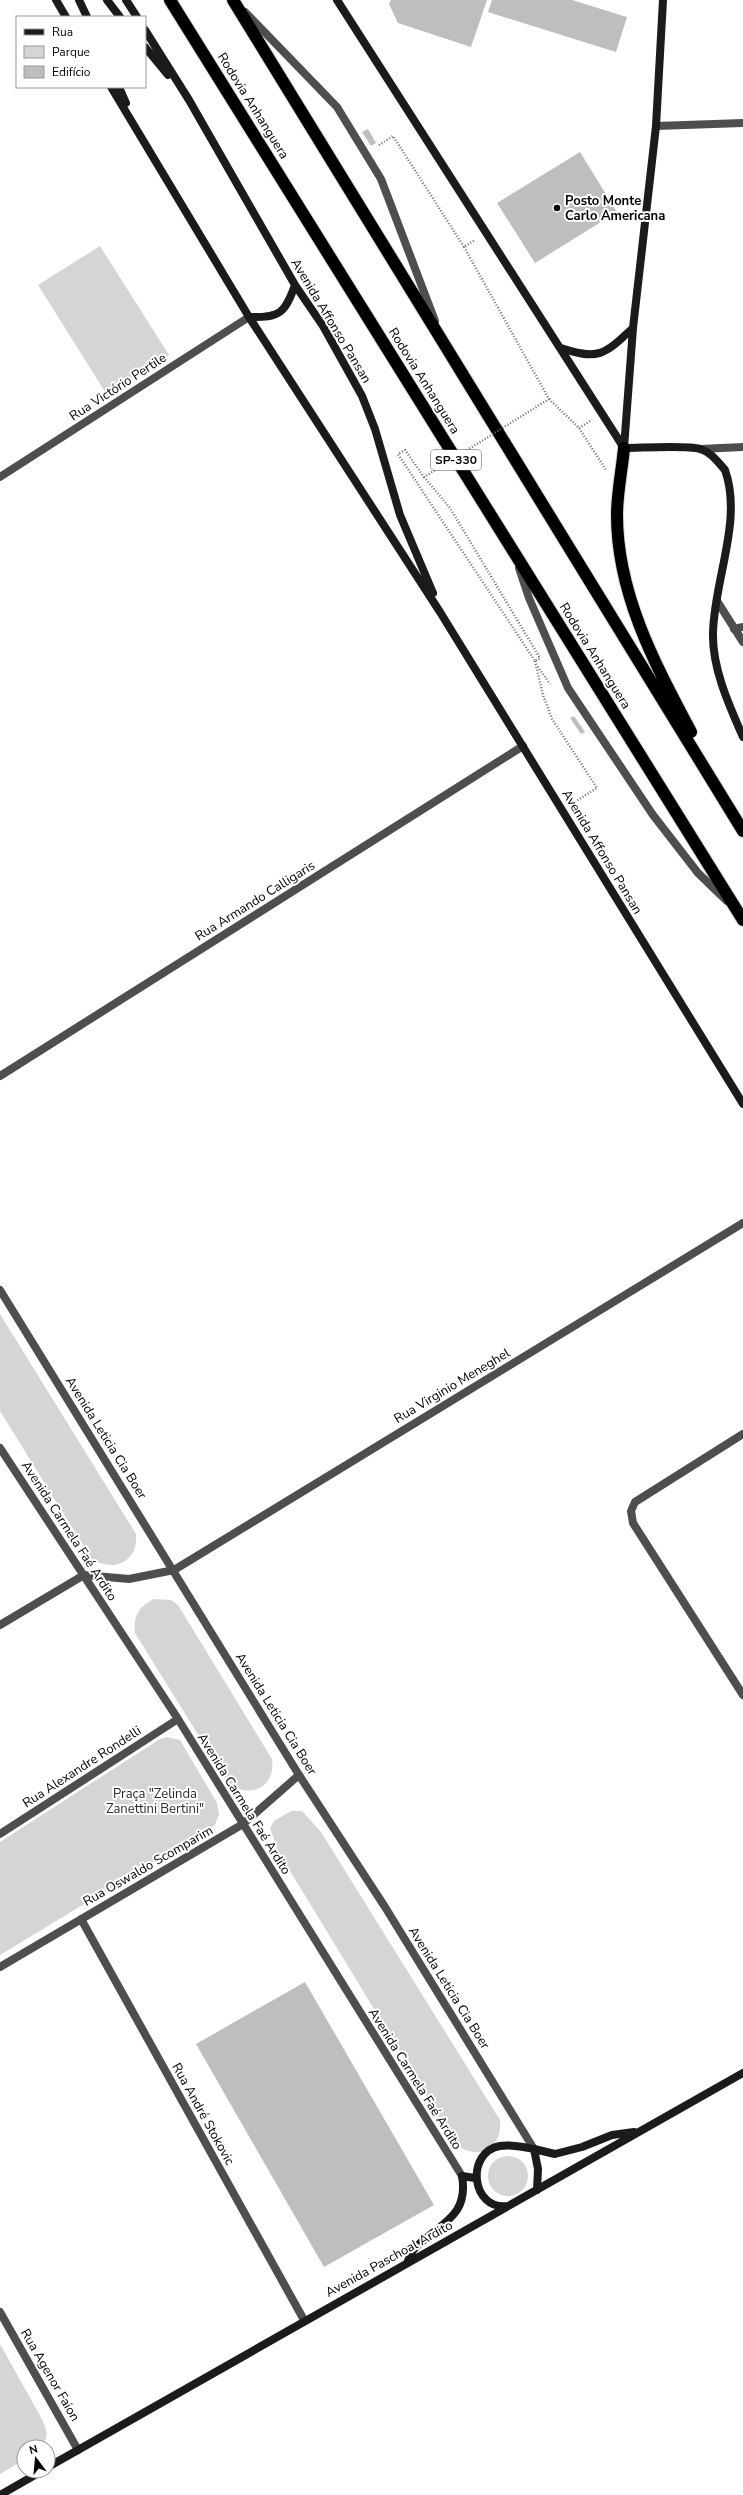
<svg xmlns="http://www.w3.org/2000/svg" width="743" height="2495" font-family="'Nunito Sans',sans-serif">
<rect width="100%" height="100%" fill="#fff"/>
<path fill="#d5d5d5" d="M100 246 169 355 107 395 38 285Z
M0 1314 136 1534C139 1561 113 1574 91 1558L0 1411Z
M154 1599 171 1600 178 1605 272 1759C276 1787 250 1800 228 1783L135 1633C133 1616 139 1606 154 1599Z
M167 1737 180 1740 217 1803 219 1814 215 1825 0 1955V1842L160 1739Z
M291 1811H302L321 1832 500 2120C503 2148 478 2162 456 2144L278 1851 270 1828 274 1821Z
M488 2176a20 20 0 1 1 40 0a20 20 0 1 1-40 0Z
M0 2344 43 2421 47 2434 44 2447H24V2460L0 2474Z"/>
<path fill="#bebebe" d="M391 0H487L471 47 398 23 389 4Z
M492 0H572L627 17 616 52 488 12Z
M368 129 376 143 371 146 362 132Z
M580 152 617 212 535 263 497 203Z
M574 716 585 732 581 734 570 718Z
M305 1982 434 2205 324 2267 196 2044Z"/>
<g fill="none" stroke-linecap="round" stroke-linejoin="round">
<g stroke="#dbdbdb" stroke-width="14">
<path id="highway" d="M170 0 743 920
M233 0 743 831
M624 448C622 470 617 493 617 515 617 594 655 664 691 732"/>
</g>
<path stroke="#707070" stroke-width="2.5" stroke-dasharray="1 2" stroke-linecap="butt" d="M379 145 393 136 464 247 475 240
M549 399 579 428 606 470
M579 428 592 420
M424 477 450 508 540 658 535 661
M535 661 543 695 552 719 597 788 573 803
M536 664 550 684"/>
<path stroke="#4e4e4e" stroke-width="8" d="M245 12 337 107 381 179 435 321
M0 477 249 317
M519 568 529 598 568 688 653 815 698 873 727 901
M734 629 743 627
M0 1076 523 746
M743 1434 635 1502 631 1511 633 1523 743 1695
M174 1570 743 1223
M81 1919 304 2320
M0 1967 243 1824 299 1775
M0 2312 78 2450"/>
<path stroke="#4e4e4e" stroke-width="8" d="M656 126 743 123
M700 449 743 447
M717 601 743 642
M0 1290 299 1775 385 1907 534 2149
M0 1448 178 1719 462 2176
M0 1625 84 1575 129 1579 174 1570
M0 1834 178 1719"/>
<path stroke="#1b1b1b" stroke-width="8" d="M56 0 66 17
M79 0 87 17
M107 0 120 17
M126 0 137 17
M337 0 624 448
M145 30 189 100 295 285 323 326 362 396 375 429 400 515 433 593
M145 47 168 75
M111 87 249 317 440 612 743 1104
M119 87 126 103
M249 317C280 318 285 313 295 285
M561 348C599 361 605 354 633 328
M624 448 633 328 656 126 663 0
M624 448C641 448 687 445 700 449 711 452 718 462 725 470 743 520 714 580 713 633 712 668 729 705 743 737
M534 2149 555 2154 582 2147 612 2135 634 2132
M508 2206C471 2211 465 2152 500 2146 511 2144 523 2147 534 2149L538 2169 537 2190
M407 2263C410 2257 412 2250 416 2247 441 2223 469 2216 462 2176L475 2178
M48 2467 743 2073
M0 2495 42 2471"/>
<use href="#highway" stroke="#000" stroke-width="12"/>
<path stroke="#707070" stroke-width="2.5" stroke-dasharray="1 2" stroke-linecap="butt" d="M464 247 549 399 424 477 405 450 398 454 535 661"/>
</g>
<circle fill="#000" stroke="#fff" stroke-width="1.5" cx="557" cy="208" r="4"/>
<g text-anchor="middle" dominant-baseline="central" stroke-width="4" stroke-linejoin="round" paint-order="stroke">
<rect fill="#fff" stroke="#4c4c4c" stroke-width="1" x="431" y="450" width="50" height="20" rx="3"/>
<g font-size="12" font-weight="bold" fill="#000">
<text x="456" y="460">SP-330</text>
</g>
<g font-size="13" fill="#000" stroke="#fff">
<text transform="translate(253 106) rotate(58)">Rodovia Anhanguera</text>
<text transform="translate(331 321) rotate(59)">Avenida Affonso Pansan</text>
<text transform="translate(424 381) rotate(58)">Rodovia Anhanguera</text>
<text transform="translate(118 387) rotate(-33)">Rua Victório Pertile</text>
<text transform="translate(595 656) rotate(58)">Rodovia Anhanguera</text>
<text transform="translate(602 852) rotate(59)">Avenida Affonso Pansan</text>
<text transform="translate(255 901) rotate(-32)">Rua Armando Calligaris</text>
<text transform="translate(452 1386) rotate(-31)">Rua Virginio Meneghel</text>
<text transform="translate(106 1438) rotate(58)">Avenida Leticia Cia Boer</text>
<text transform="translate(69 1531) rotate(57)">Avenida Carmela Faé Ardito</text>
<text transform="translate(276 1714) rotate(58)">Avenida Leticia Cia Boer</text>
<text transform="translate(82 1767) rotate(-33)">Rua Alexandre Rondelli</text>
<text transform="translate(244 1804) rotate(58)">Avenida Carmela Faé Ardito</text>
<text transform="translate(148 1866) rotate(-30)">Rua Oswaldo Scomparim</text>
<text transform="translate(449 1988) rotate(58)">Avenida Leticia Cia Boer</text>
<text transform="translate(415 2079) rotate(58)">Avenida Carmela Faé Ardito</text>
<text transform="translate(203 2114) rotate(61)">Rua André Stokovic</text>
<text transform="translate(389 2259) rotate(-29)">Avenida Paschoal Ardito</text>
<text transform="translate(50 2375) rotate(60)">Rua Agenor Faion</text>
</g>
<g font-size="13" font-weight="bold" fill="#000" stroke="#fff" text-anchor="start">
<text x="565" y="201">Posto Monte<tspan x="565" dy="15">Carlo Americana</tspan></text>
</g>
<g font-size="13" fill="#2c2c2c" stroke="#fff">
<text x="155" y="1794">Praça "Zelinda<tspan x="155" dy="15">Zanettini Bertini"</tspan></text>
</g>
</g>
<rect x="16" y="16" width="130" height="72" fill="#ffffff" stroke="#999999"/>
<rect x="24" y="29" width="20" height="6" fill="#1b1b1b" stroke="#999999"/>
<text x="52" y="36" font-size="12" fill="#000000">Rua</text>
<rect x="24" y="46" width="20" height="12" fill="#d5d5d5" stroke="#999999"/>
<text x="52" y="56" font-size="12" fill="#000000">Parque</text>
<rect x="24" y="66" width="20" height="12" fill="#bebebe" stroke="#999999"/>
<text x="52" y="76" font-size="12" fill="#000000">Edifício</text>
<g transform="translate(36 2459) rotate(344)"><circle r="19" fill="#ffffff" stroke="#999999"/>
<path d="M0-3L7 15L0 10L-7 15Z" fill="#000000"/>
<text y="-6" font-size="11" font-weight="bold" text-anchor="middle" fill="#000000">N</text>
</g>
</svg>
